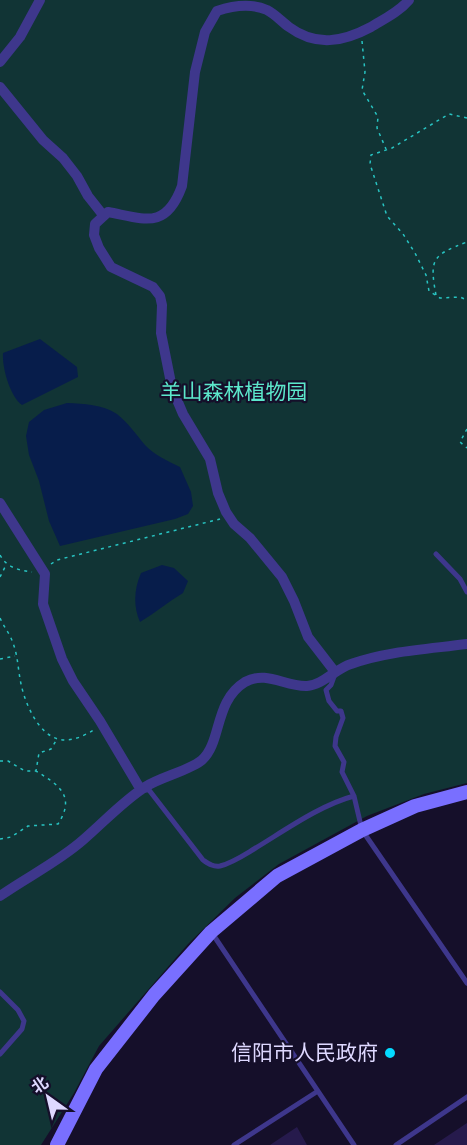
<svg xmlns="http://www.w3.org/2000/svg" width="467" height="1145" font-family="Signika,'Noto Sans SC',sans-serif">
<rect width="100%" height="100%" fill="#150f2a"/>
<path fill="#113435" d="M0 0H467V783L424 794 367 816 279 864 235 898 188 944 99 1046 74 1093 41 1145H0Z"/>
<path fill="#071d4b" d="M40 339 77 367 78 377 22 405C10 396 2 368 3 353Z
M67 403C84 404 102 404 117 414 128 423 136 434 145 445 154 455 168 461 180 467L191 492 193 506 188 514 175 519 60 546 49 521 39 481 29 455 26 436 29 422 44 410Z
M162 565 174 568 188 581 183 593C168 602 155 613 140 622 133 606 134 589 141 573Z"/>
<path fill="#261a4c" d="M467 1123V1145H434Z
M297 1127 307 1145H270Z"/>
<g fill="none" stroke-linecap="round" stroke-linejoin="round">
<path stroke="#28c3c1" stroke-width="1.5" stroke-dasharray="3 4.5" stroke-linecap="butt" d="M362 41 365 72 362 90 378 117 377 128 386 149
M467 118 449 114 392 148 371 155 370 164 387 216 403 234 415 253 426 275 429 291 440 298 460 297 467 300
M436 295C429 258 433 255 467 242
M467 429 460 442 467 448
M0 555C7 568 19 570 32 572
M51 564 57 560 220 519
M0 577 6 565
M0 618C4 627 10 634 13 643 18 656 18 670 21 684 26 707 43 747 73 739 80 738 88 733 94 730
M0 659 15 656
M0 761H8L25 771H36L39 753 51 749 57 739
M0 839 11 837 28 826 58 824C76 796 59 785 36 771"/>
<path stroke="#3e378c" stroke-width="5" d="M436 554 460 579 467 592
M335 674 331 685 326 690 329 701 337 711H341L343 718 336 737 335 746 344 762 342 772 354 796 362 830 467 983
M143 790H149L203 860C209 864 213 867 220 866 232 863 244 855 254 849 284 831 320 805 354 796
M212 933 354 1145
M0 992 18 1010 24 1021 22 1029 0 1054
M234 1145 318 1091
M396 1145 467 1097"/>
<path stroke="#3e378c" stroke-width="10" d="M0 62 20 37 40 0
M0 87 43 140 63 158 77 176 88 196 103 215
M0 503 45 574 43 604 62 659 73 681 100 721 141 790
M335 672 308 637 294 601 282 577 250 538 234 524 226 512 218 493 210 459 183 414 172 388 161 333 162 305 160 296 153 287 111 267 99 248 94 235 95 224 108 212C145 219 166 230 182 186L195 72 205 32 217 11C232 6 251 3 267 10 275 14 282 22 289 27 316 47 343 42 371 27 384 19 399 12 409 0
M0 896C27 877 58 862 83 840 104 822 122 802 145 787 160 777 191 770 202 760 222 742 214 701 245 682 267 670 285 687 307 686 323 685 335 669 351 664 387 651 429 649 467 644"/>
<path stroke="#796fff" stroke-width="14" d="M57 1145 96 1069 154 995 211 932 277 876 362 830 415 806 467 792"/>
</g>
<circle fill="#04daff" stroke="#150f2a" stroke-width="2" cx="390" cy="1053" r="6"/>
<g text-anchor="middle" dominant-baseline="central" stroke-width="4.5" stroke-linejoin="round" paint-order="stroke">
<g font-size="21" fill="#5ce7cb" stroke="#150f2a">
<text x="234" y="392">羊山森林植物园</text>
</g>
<g font-size="21" fill="#ded8ff" stroke="#150f2a" text-anchor="end">
<text x="378" y="1053">信阳市人民政府</text>
</g>
</g>
<g transform="translate(48 1097) rotate(326)" stroke="#150f2a" stroke-width="4.5" paint-order="stroke">
<path d="M0-4.5L10 22L0 15L-10 22Z" fill="#ded8ff"/>
<text y="-9" font-size="16" font-weight="bold" text-anchor="middle" fill="#ded8ff">北</text>
</g>
</svg>
